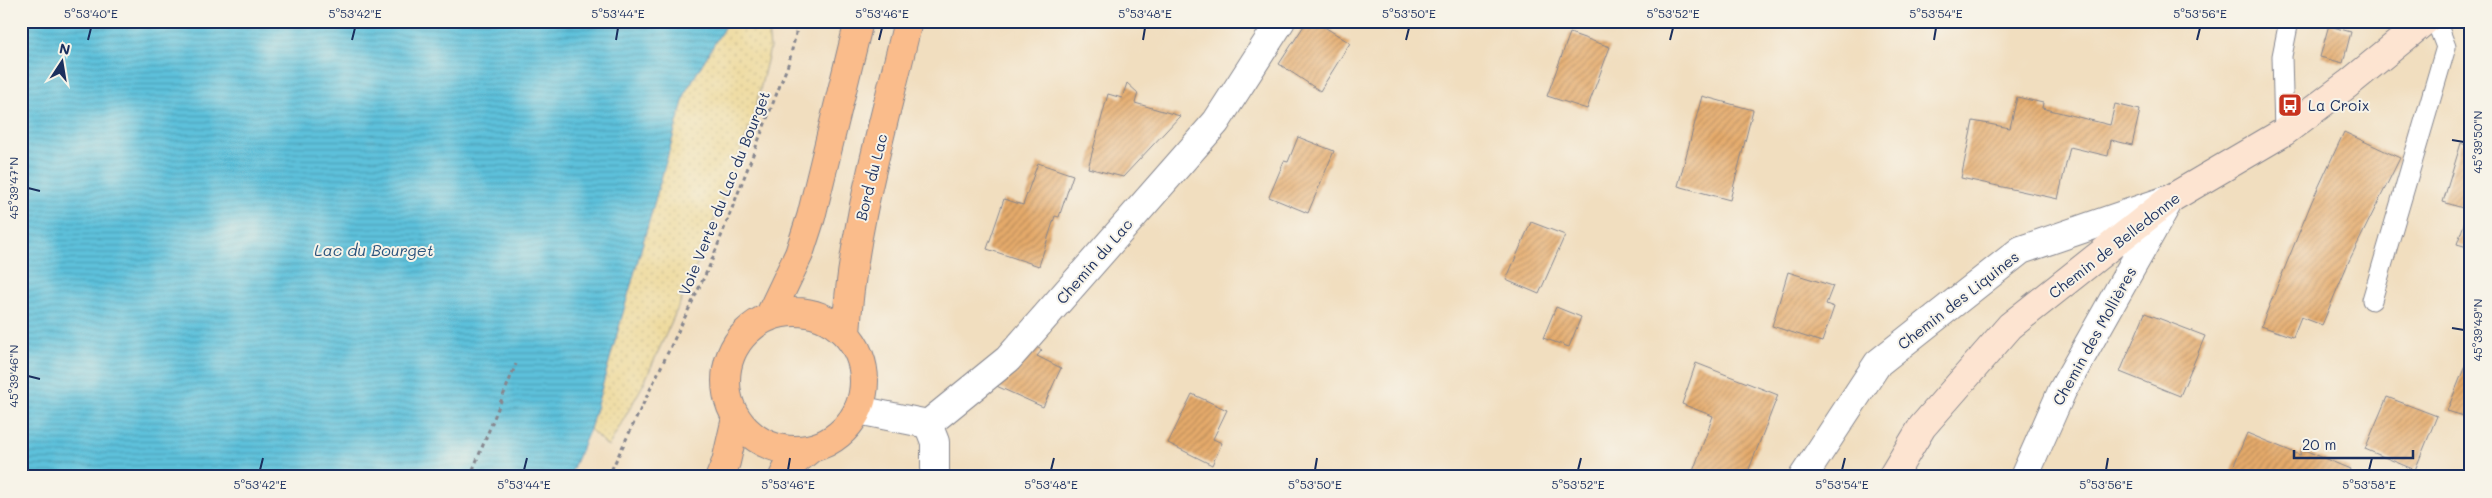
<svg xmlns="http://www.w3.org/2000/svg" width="2492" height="498" font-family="Mali,sans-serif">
<defs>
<pattern id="sand-dots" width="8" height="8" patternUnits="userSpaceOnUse" patternTransform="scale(1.25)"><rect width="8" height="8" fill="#eeda9e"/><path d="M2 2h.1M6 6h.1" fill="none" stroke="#ccbb8a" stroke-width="1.8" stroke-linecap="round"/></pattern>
<pattern id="water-rules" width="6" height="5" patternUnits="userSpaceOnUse" patternTransform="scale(1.25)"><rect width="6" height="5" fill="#5dc1db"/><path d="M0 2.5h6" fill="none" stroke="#4c9db5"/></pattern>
<pattern id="building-hatch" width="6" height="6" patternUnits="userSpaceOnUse" patternTransform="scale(1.25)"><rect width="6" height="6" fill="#e5aa6a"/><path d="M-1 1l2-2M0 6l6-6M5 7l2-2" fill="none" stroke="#b98b5a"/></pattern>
</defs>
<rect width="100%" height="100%" fill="#f7f3e8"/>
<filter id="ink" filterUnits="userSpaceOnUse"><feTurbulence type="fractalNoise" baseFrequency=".02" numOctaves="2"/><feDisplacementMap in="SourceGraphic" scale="10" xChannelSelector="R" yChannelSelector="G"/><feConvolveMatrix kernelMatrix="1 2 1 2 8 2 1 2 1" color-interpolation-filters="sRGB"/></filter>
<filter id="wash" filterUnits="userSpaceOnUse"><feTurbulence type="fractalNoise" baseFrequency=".0096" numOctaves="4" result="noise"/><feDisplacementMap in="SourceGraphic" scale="20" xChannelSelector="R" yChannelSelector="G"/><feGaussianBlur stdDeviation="1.12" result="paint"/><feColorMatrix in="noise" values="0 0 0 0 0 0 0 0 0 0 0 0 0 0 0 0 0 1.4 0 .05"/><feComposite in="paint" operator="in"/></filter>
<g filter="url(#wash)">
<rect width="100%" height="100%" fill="#f1debf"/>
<path fill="url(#sand-dots)" stroke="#84847e" d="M728 21H767L770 48 753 119 694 272 643 385 608 447 590 429 686 91Z"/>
<path fill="url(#water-rules)" stroke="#3c789c" d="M21 21H728L686 91 590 429 569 477H21Z"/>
<g id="blocks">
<path fill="url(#building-hatch)" d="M1307 21H1315L1350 43 1320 91 1279 64Z
M2330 21 2334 22 2333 27 2351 32 2343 63 2320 57Z
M1570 33 1610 47 1587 109 1547 96Z
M1127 83 1138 93 1135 103 1180 116 1123 177 1088 168 1108 94 1122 98Z
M1702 96 1753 110 1730 200 1678 186Z
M2017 97 2043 103 2042 108 2110 125 2115 104 2140 110 2132 145 2111 140 2108 156 2070 147 2058 199 1961 178 1973 121 2010 128Z
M2344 132 2400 158 2349 261 2322 325 2301 317 2293 337 2261 326 2312 201Z
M1298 137 1334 151 1308 213 1269 197 1284 161 1288 162Z
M2461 143 2471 147V203L2469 210 2471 211V248L2457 244 2469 210 2443 202Z
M1038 163 1073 175 1059 217 1055 216 1039 266 987 249 1004 199 1023 205Z
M1531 222 1565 235 1539 294 1506 280Z
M1788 272 1833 286 1826 304 1834 307 1822 342 1772 326Z
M1556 307 1581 317 1569 347 1543 338Z
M2145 313 2205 336 2180 396 2120 372Z
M1030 344 1042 350 1037 356 1061 368 1043 407 992 384Z
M2471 351V418L2447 411Z
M1696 363 1778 395 1746 477H1691L1713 416 1682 404Z
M1192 394 1227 410 1213 439 1222 443 1212 465 1168 443Z
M2387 397 2437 416 2415 470 2365 449Z
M2247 433 2300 455 2302 449 2350 469 2348 474 2354 477H2229Z"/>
</g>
</g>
<g filter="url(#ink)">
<use href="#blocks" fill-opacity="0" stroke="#86868e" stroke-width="1"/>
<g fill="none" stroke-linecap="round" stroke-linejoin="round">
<g stroke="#86868e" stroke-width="21">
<path id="service" d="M2284 132 2282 56 2289 21
M2372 300 2446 47 2436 21"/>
</g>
<g stroke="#86868e" stroke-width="30">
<path id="minor" d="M928 424 935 442V477
M1803 477 1878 363 2021 250 2167 200
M2024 477 2062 391 2170 199"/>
</g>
<g stroke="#86868e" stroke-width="30">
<path id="tertiary" d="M858 410 928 424 1008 359 1216 122 1281 21"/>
</g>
<g stroke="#86868e" stroke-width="30">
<path id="secondary" d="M1892 477 1922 427 2010 326 2170 199 2284 132 2348 84 2425 21"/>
</g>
<g stroke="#86868e" stroke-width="30">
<path id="primary" d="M726 381a69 69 0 1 1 138 0a69 69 0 1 1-138 0Z
M769 317 799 254 811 217 859 21
M846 334C852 228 884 125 908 21
M720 477 726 462 736 418
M783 477 788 467 809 450"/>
</g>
<path stroke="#86868e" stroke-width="3" stroke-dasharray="4 4" stroke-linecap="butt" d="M470 477 516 364
M608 477 710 265 789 62 799 21"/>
<use href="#service" stroke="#fff" stroke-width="19"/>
<use href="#minor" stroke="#fff" stroke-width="28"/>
<use href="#tertiary" stroke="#fff" stroke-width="28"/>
<use href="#secondary" stroke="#fde4d1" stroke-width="28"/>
<use href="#primary" stroke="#fabc8b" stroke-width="28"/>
</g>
</g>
<path fill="none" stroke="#1b2f5e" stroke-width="2" d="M88 40 91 28M352 40 355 28M616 40 618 28M879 40 882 28M1143 40 1145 28M1406 40 1409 28M1670 40 1673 28M1934 40 1936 28M2197 40 2200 28M2452 140 2464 142M28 188 40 191M2452 328 2464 330M28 376 40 379M260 470 263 458M524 470 527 458M788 470 790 458M1051 470 1054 458M1315 470 1317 458M1578 470 1581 458M1842 470 1845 458M2106 470 2108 458M2369 470 2372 458"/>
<defs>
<g id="bus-square" transform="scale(1.25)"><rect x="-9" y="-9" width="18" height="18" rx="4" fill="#c8321e" stroke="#f7f3e8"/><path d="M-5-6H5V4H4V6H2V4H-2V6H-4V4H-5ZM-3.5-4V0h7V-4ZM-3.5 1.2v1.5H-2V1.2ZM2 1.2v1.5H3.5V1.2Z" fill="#fff"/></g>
</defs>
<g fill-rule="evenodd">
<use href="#bus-square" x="2290" y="105"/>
</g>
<g text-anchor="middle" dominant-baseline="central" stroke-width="4" stroke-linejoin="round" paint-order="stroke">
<g font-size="15" fill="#1b2f5e" stroke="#f7f3e8" text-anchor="start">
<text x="2308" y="105">La Croix</text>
</g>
<g font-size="15" fill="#1b2f5e" stroke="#f7f3e8">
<text transform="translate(871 177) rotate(-76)">Bord du Lac</text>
<text transform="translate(724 193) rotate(-68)">Voie Verte du Lac du Bourget</text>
<text transform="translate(2114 245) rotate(-38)">Chemin de Belledonne</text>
<text transform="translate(1094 261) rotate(-49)">Chemin du Lac</text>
<text transform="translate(1958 300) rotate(-38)">Chemin des Liquines</text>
<text transform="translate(2094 336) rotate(-61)">Chemin des Mollières</text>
</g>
<g font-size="16" font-style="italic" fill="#2c547d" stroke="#f7f3e8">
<text x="374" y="249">Lac du Bourget</text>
</g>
</g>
<rect width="2492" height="498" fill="none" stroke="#f7f3e8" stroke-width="55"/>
<g transform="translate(62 62) rotate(12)" stroke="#f7f3e8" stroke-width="4" paint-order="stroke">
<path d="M0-4L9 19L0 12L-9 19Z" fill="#1b2f5e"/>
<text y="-8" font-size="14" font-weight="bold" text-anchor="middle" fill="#1b2f5e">N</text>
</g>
<path d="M2294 450v8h119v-8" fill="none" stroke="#1b2f5e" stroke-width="2.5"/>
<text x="2302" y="450" font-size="15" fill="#1b2f5e" stroke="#f7f3e8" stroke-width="4" paint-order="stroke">20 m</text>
<rect x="28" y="28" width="2436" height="442" fill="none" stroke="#1b2f5e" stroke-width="2"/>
<g font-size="12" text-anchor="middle" fill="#1b2f5e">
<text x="91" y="18">5°53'40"E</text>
<text x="355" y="18">5°53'42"E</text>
<text x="618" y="18">5°53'44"E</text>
<text x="882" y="18">5°53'46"E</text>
<text x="1145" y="18">5°53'48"E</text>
<text x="1409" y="18">5°53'50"E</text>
<text x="1673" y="18">5°53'52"E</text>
<text x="1936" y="18">5°53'54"E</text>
<text x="2200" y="18">5°53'56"E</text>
<text transform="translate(2478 142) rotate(-90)" y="4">45°39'50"N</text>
<text transform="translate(14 188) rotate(-90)" y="4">45°39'47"N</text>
<text transform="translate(2478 330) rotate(-90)" y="4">45°39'49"N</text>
<text transform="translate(14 376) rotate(-90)" y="4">45°39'46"N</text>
<text x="260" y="489">5°53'42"E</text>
<text x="524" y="489">5°53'44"E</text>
<text x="788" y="489">5°53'46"E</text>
<text x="1051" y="489">5°53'48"E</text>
<text x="1315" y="489">5°53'50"E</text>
<text x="1578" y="489">5°53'52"E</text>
<text x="1842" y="489">5°53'54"E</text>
<text x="2106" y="489">5°53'56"E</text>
<text x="2369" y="489">5°53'58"E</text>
</g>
</svg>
